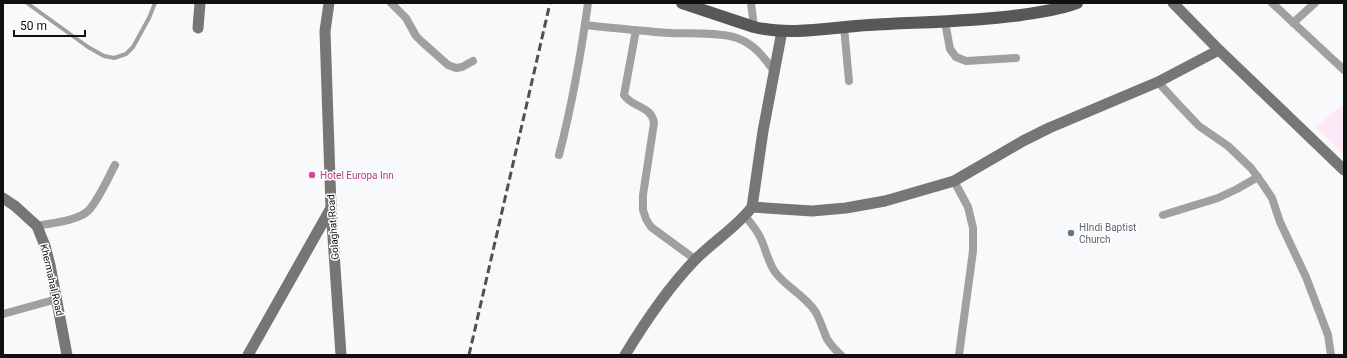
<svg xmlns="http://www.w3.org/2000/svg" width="1347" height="358" font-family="Roboto,sans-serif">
<rect width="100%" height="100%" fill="#f8f9fb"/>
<path fill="#fde8f7" d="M1344 104V154L1316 127Z"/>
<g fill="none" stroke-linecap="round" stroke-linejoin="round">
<path stroke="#a1a0a0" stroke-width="4" d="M27 3 88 47 104 56 114 58 126 54 133 47 149 18 155 3"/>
<path stroke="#a1a0a0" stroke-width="8" d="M391 3 406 18 416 36 421 41 448 65 456 68 462 67 473 61
M751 3 754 27
M1272 3 1344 70
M945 22 950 49 956 57 966 61 1016 58
M1293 23 1315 3
M585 25C613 28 642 31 670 33 690 34 718 32 737 38 756 45 763 57 775 72
M844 27 849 81
M636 30 624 95C632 108 651 105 654 123L643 195V210L646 219 651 227 696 260
M1158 82 1178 104 1199 126 1228 146 1251 168 1262 183 1272 198 1280 222 1306 277 1328 335 1331 355
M559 155C572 105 581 54 588 3
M954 181 968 207 973 228V251L959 355
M1163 215 1218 198 1237 189 1258 177
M745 216C751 223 757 230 761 239 766 250 768 262 775 272 786 287 804 295 815 311 820 319 823 330 827 339 831 345 835 350 841 355
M37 226C51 223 77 221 88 211 98 201 108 178 115 165
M3 314 57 299"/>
<path stroke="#777675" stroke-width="11" d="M329 3 325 31 331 208 341 355
M1173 3 1219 50 1344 170
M198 28 200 3
M3 198 15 206 37 226 45 246 50 265 67 355
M752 207 812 211 846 208 885 201 954 181 1023 141 1049 128 1158 82 1219 50
M248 355 331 208
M625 355C645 322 667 289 694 261 712 242 736 228 752 207L763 131 782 31"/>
<path stroke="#595857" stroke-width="12" d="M682 3 754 27C792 36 832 27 869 25 920 22 970 22 1021 15 1040 12 1059 10 1077 3"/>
<path stroke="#505052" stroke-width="3" stroke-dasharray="8 4" stroke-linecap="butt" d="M469 355 550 3"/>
</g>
<circle fill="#d1479c" stroke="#fff" stroke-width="1.5" cx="312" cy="175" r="4"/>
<circle fill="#6b7280" stroke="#fff" stroke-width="1.5" cx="1071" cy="233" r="4"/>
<g text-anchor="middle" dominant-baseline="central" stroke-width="3" stroke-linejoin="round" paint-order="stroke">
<g font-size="10" fill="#b23c85" stroke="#fff" text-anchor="start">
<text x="320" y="175">Hotel Europa Inn</text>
</g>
<g font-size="10" fill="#101011" stroke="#fff">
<text transform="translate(333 227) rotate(-94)">Golaghat Road</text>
<text transform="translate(52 280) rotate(77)">Khermahal Road</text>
</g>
<g font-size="10" fill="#5b616d" stroke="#fff" text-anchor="start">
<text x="1079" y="227">HIndi Baptist<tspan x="1079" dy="12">Church</tspan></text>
</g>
</g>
<rect width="1347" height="358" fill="none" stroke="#101011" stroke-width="8"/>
<path d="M14 30v6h71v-6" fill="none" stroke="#101011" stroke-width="2"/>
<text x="20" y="30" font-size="12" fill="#101011" stroke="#ffffff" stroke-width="3" paint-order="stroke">50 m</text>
</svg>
